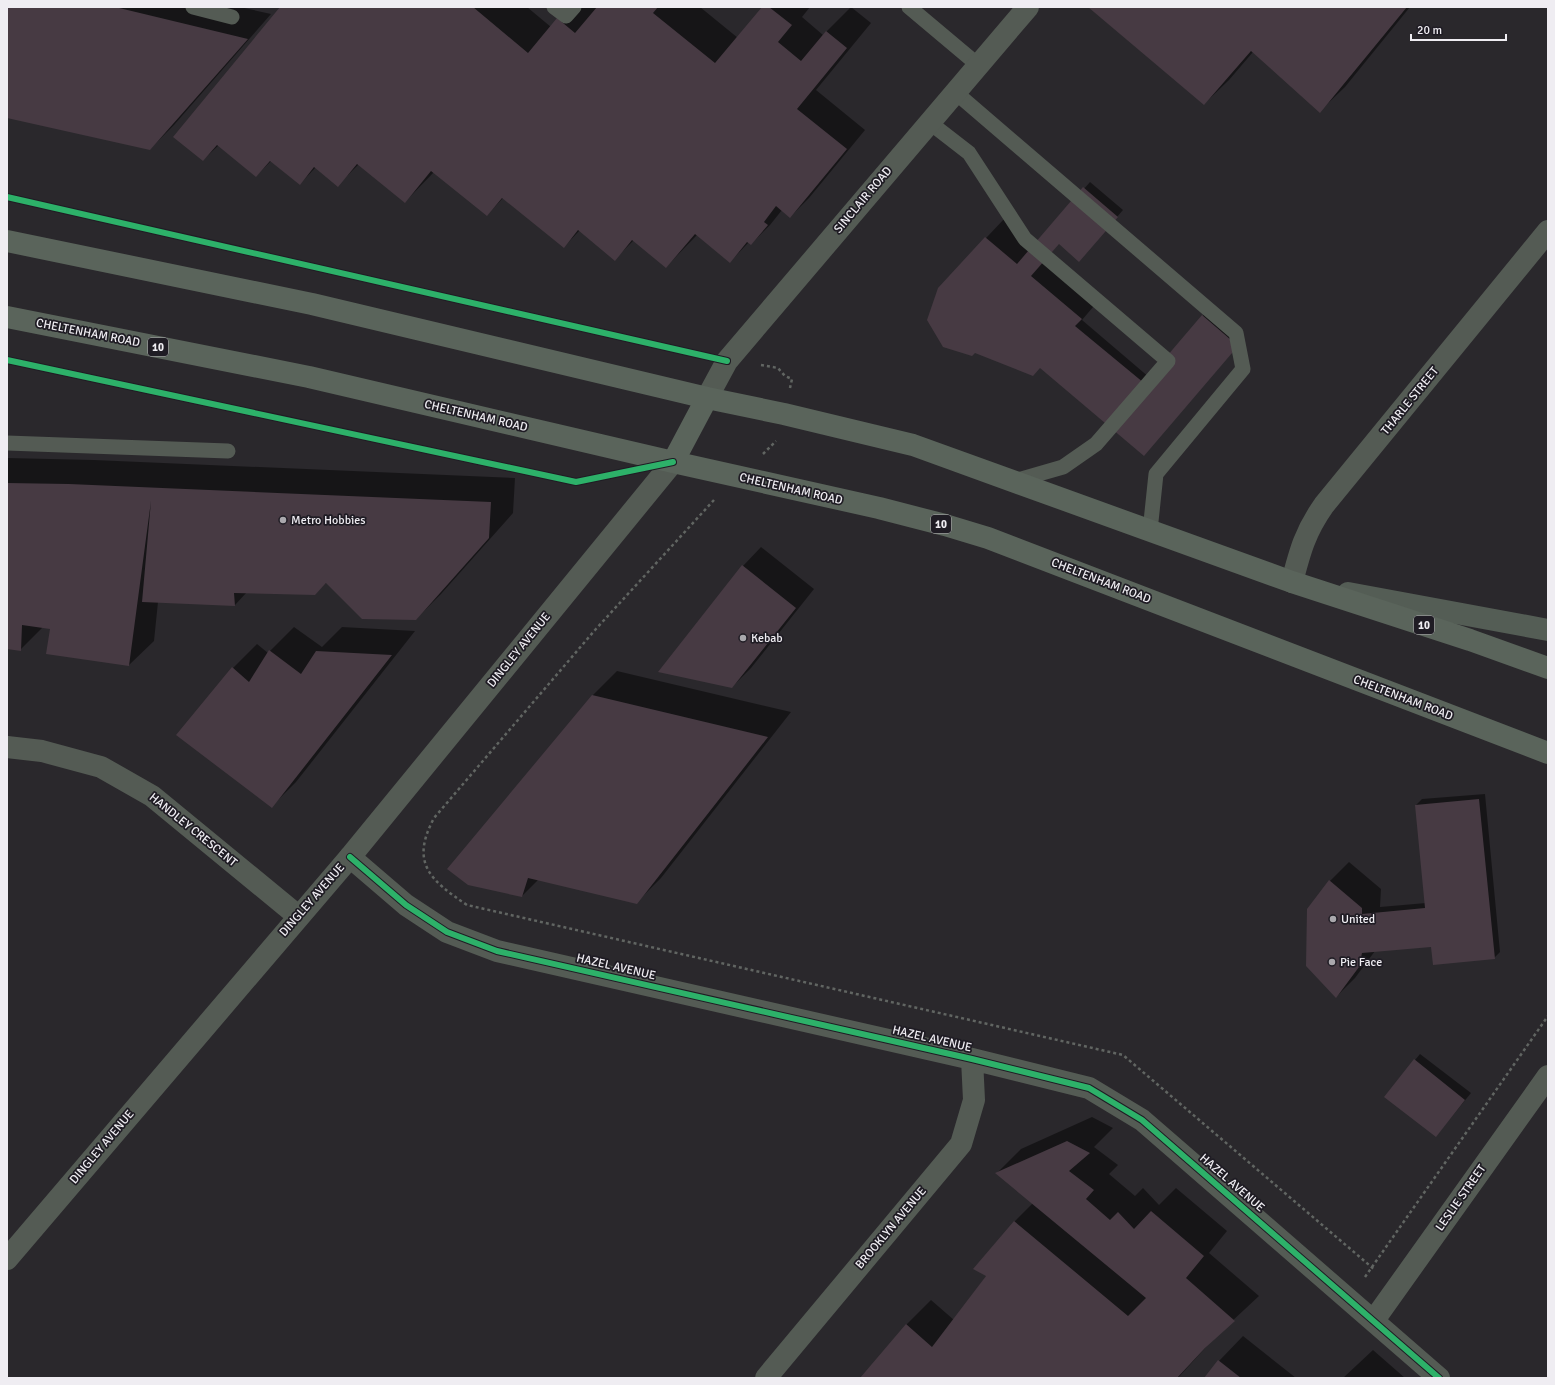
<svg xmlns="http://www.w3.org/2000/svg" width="1555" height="1385" font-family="Signika,sans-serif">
<rect width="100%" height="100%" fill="#2a282c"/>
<path fill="#0007" d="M7 7H240L271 14 174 125 150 149 7 117Z
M281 7H527L551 27 569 7H700L738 38 763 7H810L802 17 823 35 851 7 871 23 816 90 865 130 809 198 790 217 782 210 770 225 751 244 749 242 730 262 697 235 666 267 634 240 615 259 580 230 564 247 503 198 487 215 434 172 405 202 359 164 338 185 316 167 300 184 271 161 256 176 219 145 203 160Z
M1089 7H1410L1345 87 1320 111 1253 52 1229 80 1204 104Z
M1090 182 1123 210 1085 254 1059 243 1048 256 1099 300 1082 320 1150 378 1208 310 1243 339 1144 455 1040 367 939 288 1004 219 1035 245Z
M7 458 94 460 515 478 513 513 441 594 416 619 327 582 315 594 247 592 235 605 158 602 154 641 129 665 51 628 43 627 20 650 7 648Z
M761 547 814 589 751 668 732 687 743 566Z
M294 627 322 647 342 627 415 631 296 782 272 806 233 668 257 644 268 653Z
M617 671 791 712 661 878 636 903 539 879 522 896 468 884 593 695Z
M1485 794 1500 952 1494 958 1432 945 1375 951 1355 978 1336 997 1308 910 1330 881 1349 862 1381 889 1380 907 1426 903 1416 805 1422 799Z
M1420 1054 1471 1093 1436 1136 1415 1060Z
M1092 1117 1113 1128 1094 1147 1118 1165 1109 1174 1135 1196 1143 1188 1159 1205 1176 1188 1227 1231 1209 1253 1259 1296 1215 1337 1178 1378H861L907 1324 931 1300 954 1320 987 1275 974 1269 1015 1221 1033 1203 997 1173 1021 1149Z
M1243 1336 1296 1378H1205L1219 1361Z
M1373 1350 1405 1378H1343Z"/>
<path fill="#473a43" d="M7 7H115L248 39 150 150 7 118Z
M280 7H473L528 53 557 18 575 33 597 7H658L653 13 715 63 762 7H769L792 25 778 42 801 61 826 31 847 48 797 109 847 149 790 218 776 206 764 222 768 225 751 245 747 242 730 263 695 234 666 268 632 240 615 261 578 230 564 248 502 198 487 216 431 171 405 203 357 164 338 187 314 167 300 185 270 161 256 177 217 145 203 161 173 137Z
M1088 7H1407L1320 113 1251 51 1204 105Z
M1083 187 1118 217 1079 262 1059 244 1031 276 1082 319 1075 326 1144 383 1202 315 1238 346 1144 456 1040 368 1033 376 975 353 972 356 943 347 927 320 938 288 985 237 1017 264Z
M7 483 69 484 491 502 489 538 416 620 362 619 326 583 315 595 234 593 235 606 142 602 151 501 129 666 46 654 50 629 22 625 21 651 7 649Z
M742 565 796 608 732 688 658 672Z
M269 650 301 674 316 651 392 655 272 808 176 735 232 667 249 682Z
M592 695 768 737 637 904 528 878 522 897 468 885 447 869Z
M1479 799 1495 959 1433 965 1431 947 1362 953 1359 967 1336 998 1306 966 1307 909 1329 880 1362 908V914L1425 908 1415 805Z
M1414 1059 1465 1100 1436 1137 1384 1097Z
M1067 1141 1090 1153 1069 1171 1094 1190 1086 1199 1110 1220 1118 1212 1134 1229 1151 1211 1204 1256 1186 1278 1235 1321 1205 1348 1177 1378H860L906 1324 932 1347 986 1276 973 1269 1014 1221 1128 1316 1146 1298 995 1173Z
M1218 1360 1241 1378H1204Z"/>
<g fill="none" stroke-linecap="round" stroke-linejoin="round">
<path stroke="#616562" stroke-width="2.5" stroke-dasharray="3 3" stroke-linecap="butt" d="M761 365 778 368 785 376 792 379 790 388
M763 454 776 441
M714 500 595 630 434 818C410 863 430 880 467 905L1123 1055 1375 1270
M1365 1277 1548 1016"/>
<path stroke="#545b54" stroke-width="15" d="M193 7 232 17
M554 7 566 16 574 7
M909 7 978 65
M955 92 1236 333 1243 369 1156 474 1150 531
M929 122 969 153 1025 239 1168 361 1096 444 1063 467 1014 481
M7 443 228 451"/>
<path stroke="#545b54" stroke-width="22" d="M707 398 727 361 1028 7
M1292 582C1300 551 1305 532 1324 505L1548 231
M7 747 42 751 101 767 152 796 298 916
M350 857 406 905 447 932 497 951 972 1059 1089 1088 1142 1120 1439 1378
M1374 1320 1548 1076
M766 1378 961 1144 974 1100 972 1059"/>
<path stroke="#545b54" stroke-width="22" d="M7 1259 350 857 673 462"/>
<path stroke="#545d55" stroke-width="22" d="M1348 593 1548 630"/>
<path stroke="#5a645b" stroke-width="22" d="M7 241 312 304 707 398 784 414 913 445 1292 582 1470 640 1548 668
M7 317 309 377 673 462 879 508 945 525 988 538 1548 753
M673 462 707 398"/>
<g stroke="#1f1c24" stroke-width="8">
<path id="cycleway" d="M7 197 727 361
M7 360 576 482 673 462
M350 857 406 905 447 932 497 951 972 1059 1089 1088 1142 1120 1439 1378"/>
</g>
<use href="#cycleway" stroke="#2db169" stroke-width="6"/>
</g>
<g fill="#aaa8ad" stroke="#1f1c24" stroke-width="1.5">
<circle cx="283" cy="520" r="4"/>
<circle cx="743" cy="638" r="4"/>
<circle cx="1333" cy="919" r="4"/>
<circle cx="1332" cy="962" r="4"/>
</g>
<g text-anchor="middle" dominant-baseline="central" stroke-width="3.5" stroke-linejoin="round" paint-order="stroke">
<g fill="#1f1c24" stroke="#b1aeb4" stroke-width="1">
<rect x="148" y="338" width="20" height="18" rx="3"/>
<rect x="931" y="515" width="20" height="18" rx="3"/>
<rect x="1414" y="616" width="20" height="18" rx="3"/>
</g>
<g font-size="11" font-weight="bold" fill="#efedf2">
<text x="158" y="347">10</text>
<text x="941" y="524">10</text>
<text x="1424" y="625">10</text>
</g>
<g font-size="12" fill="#efedf2" stroke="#1f1c24">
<text transform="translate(863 200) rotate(-50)">SINCLAIR ROAD</text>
<text transform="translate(88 333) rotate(11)">CHELTENHAM ROAD</text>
<text transform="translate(1410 401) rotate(-51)">THARLE STREET</text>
<text transform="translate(476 416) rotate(13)">CHELTENHAM ROAD</text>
<text transform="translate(791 489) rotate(13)">CHELTENHAM ROAD</text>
<text transform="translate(1101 581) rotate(21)">CHELTENHAM ROAD</text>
<text transform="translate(519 650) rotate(-51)">DINGLEY AVENUE</text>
<text transform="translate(1403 698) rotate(21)">CHELTENHAM ROAD</text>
<text transform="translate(193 830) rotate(39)">HANDLEY CRESCENT</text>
<text transform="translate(312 900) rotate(-49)">DINGLEY AVENUE</text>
<text transform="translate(616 967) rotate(13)">HAZEL AVENUE</text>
<text transform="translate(932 1039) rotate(13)">HAZEL AVENUE</text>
<text transform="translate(102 1147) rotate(-50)">DINGLEY AVENUE</text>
<text transform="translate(1232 1183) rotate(41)">HAZEL AVENUE</text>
<text transform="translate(1461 1198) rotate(-55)">LESLIE STREET</text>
<text transform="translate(891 1228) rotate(-50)">BROOKLYN AVENUE</text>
</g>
<g font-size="12" fill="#efedf2" stroke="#1f1c24" text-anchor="start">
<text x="291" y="520">Metro Hobbies</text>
<text x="751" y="638">Kebab</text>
<text x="1341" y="919">United</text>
<text x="1340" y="962">Pie Face</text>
</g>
</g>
<rect width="1555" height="1385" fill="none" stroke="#efedf2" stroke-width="16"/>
<path d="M1411 34v6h95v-6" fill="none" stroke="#efedf2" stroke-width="2"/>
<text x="1417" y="34" font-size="12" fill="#efedf2" stroke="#1f1c24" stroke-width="3" paint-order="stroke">20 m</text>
</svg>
